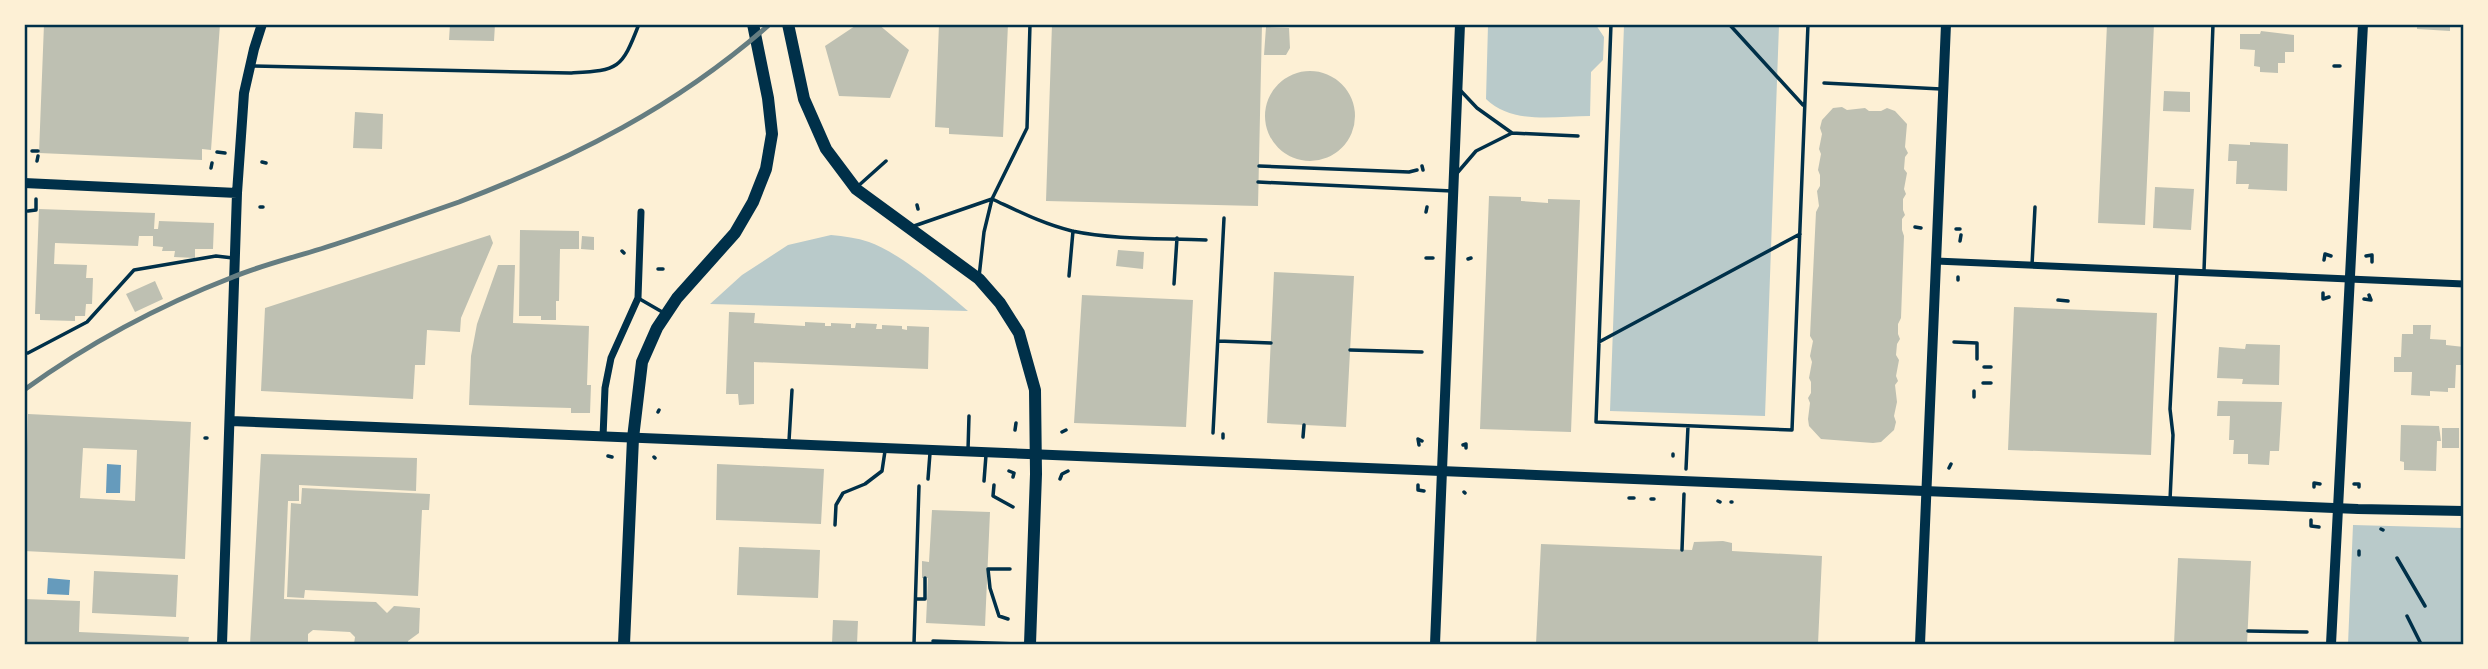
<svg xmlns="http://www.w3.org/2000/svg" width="2488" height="669" font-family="'DejaVu Sans',sans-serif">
<rect width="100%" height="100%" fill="#fdf0d5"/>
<path fill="#b9caca" d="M1488 25H1596L1604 37 1603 60 1591 72 1590 116C1556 116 1512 125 1486 99Z
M1624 25H1779L1765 416 1610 411Z
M831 235C844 236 857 238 869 242 898 252 944 290 968 311L710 304 742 275 788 245Z
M2353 525 2463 528V644H2348Z"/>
<path fill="#669bbc" d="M107 464 121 465 120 493H106Z
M48 578 70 580 69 595 47 594Z"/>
<path fill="#bec0b2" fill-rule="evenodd" d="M44 24H220L211 150 202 149V160L39 153Z
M450 24H495L494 41 449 40Z
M858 24H878L909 50 890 98 839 96 825 46Z
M939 24H1008L1003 137 949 134V128L935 127Z
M1052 24H1262L1258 206 1046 201Z
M2107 24H2154L2145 225 2098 223Z
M2417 24H2450V31L2417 29Z
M1266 27 1289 28 1290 48 1286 55H1264Z
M2261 31 2294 35V52H2285V63H2278V73L2260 72V67L2254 66 2255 50 2240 49V34H2260Z
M1265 116a45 45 0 1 1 90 0a45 45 0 1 1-90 0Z
M2164 91 2190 92V112L2163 111Z
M1842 107 1847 110 1865 108 1869 111H1881L1887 108 1895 111 1907 124 1905 147 1908 153 1905 157 1904 169 1907 173 1904 189 1906 194 1903 199V210L1905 215 1902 219V230L1904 236 1901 318 1898 324V334L1900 339 1897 344 1896 355 1899 360 1896 376 1898 381 1895 385 1897 402 1894 416 1896 422 1894 430 1881 442 1873 443 1821 439 1809 426 1808 419 1810 403 1808 398 1811 393V382L1809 378 1812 362 1810 356 1813 341 1810 336 1816 212 1819 206 1817 191 1820 186V175L1818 170 1821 154 1819 149 1822 134 1820 128 1822 120 1833 108Z
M355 112 383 114 382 149 353 148Z
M2250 142 2288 144 2287 191 2248 189 2249 184H2236L2237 161H2228L2229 144 2250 145Z
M2155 187 2194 189 2191 230 2153 228Z
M1489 196 1521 197V201L1548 203V199L1580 200 1571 432 1480 429Z
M39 209 155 213 154 229H158L159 221 214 223 213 249H195V258L174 257 175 251H162L163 247 153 246V236H139L138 246 55 243 54 264 87 265 86 278H93L92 304H86L85 316H75V321L40 320V314H35Z
M520 230 579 231V249H560L559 301H556V320H541V316H519Z
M490 235 493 243 461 318 460 332 427 330 425 365H415L413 399 261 391 265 308Z
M582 236 594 237V250L581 249Z
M1118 250 1144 252 1143 269 1116 266Z
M498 265H515L513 323 589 326 587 385H591L590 413H571V408L469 405 471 356 477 324Z
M1274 272 1354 276 1346 427 1267 423Z
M155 281 163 299 135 312 126 294Z
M1082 295 1193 300 1186 427 1074 423Z
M2014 307 2157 313 2151 455 2008 450Z
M729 312 755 313 754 323 805 326V322L825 323V326H831V323L851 324V328H855L856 323 877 324 876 329H882V325L902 326V329L907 330V326L929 327 928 369 754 362V404L739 405 738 394H726Z
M2413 325H2431L2430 339 2446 340V345L2464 347V365H2456L2455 388H2448V392L2430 391V396L2411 395 2412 372H2394V357H2401L2402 334H2413Z
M2246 344 2280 345 2279 385 2242 384 2243 379 2217 378 2219 347 2245 349Z
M2218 401 2282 402 2279 451H2270L2269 465 2248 464V454H2233L2234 440H2229L2230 416H2217Z
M28 414 191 422 185 559 24 551ZM83 448 137 450 135 501 80 498Z
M2401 425 2439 426 2441 441H2437L2436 471 2404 470V462L2400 461Z
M2442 428H2459V448H2442Z
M261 454 417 458 416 491 299 485V501H288L284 599 376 602 387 613 394 606 420 608 419 633 408 641V644H354L355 637 350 632 313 630 308 634V644H250Z
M717 464 824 469 821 524 716 520Z
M302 488 430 494 429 510H422L418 596 305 590 304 598 287 597 291 503 301 504Z
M932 510 990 512 985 626 926 623 928 578H922V561L929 562Z
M1723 541 1732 543V551L1822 556 1818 644H1536L1541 544 1692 550 1694 542Z
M739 547 820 550 818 598 737 595Z
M2178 558 2251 561 2247 644H2174Z
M94 571 178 575 176 617 92 613Z
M24 599 80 601 79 632 189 637 188 644H24Z
M833 620 858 621 857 644H832Z"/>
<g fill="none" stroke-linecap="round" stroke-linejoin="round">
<path stroke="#003049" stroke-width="3.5" d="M1611 24 1596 422 1792 430 1808 24
M1729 24 1803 105
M2334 66H2340
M32 151H38
M217 152 225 153
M37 161 38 156
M262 162 266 163
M1259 166 1409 172 1417 170
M1422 166 1423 170
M211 168 212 163
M917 205 918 209
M260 207H263
M28 211 36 210V199
M1426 212 1427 207
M1915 227 1921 228
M1956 229H1960
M1960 241 1961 235
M622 251 624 253
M2366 256 2372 255V262
M1426 258H1433
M1468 259 1471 258
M2324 260 2325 254 2331 256
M658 269H663
M1958 277V280
M2323 293V299L2329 297
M2364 299 2371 300 2369 295
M2058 300 2068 301
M1218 341 1271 343
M1599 342 1800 234
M1954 342 1977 343V359
M1350 350 1422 352
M1984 367H1991
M1983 383H1991
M1974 391V397
M658 412 659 410
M1015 430 1016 423
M1062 432 1066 430
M1213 433 1224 218
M1223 434V438
M1303 437 1304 425
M205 438H207
M1419 445 1418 439 1422 441
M1463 445 1466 444V448
M1673 454V456
M608 456 612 457
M654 457 655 458
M1949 468 1951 464
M1686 469 1688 426
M1009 471 1014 473 1013 477
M1060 479 1062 474 1068 471
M2354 484H2359V487
M994 485 993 496 1013 507
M1418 485V490L1424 491
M2314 487V483L2320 484
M1464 492 1465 493
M1629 498H1634
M1651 499H1654
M1718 501 1720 502
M1731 502H1732
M2311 520V526L2319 527
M2381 529 2383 530
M1682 550 1684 494
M2359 555V551
M2397 558 2425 606
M916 599H925V578
M2407 616 2421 644
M1008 619 999 616 990 588 988 569H1010
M2248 631 2307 632
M914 644 919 486"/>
<path stroke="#003049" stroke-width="3.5" d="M251 66 570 73C618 70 621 71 639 24
M1824 83 1941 89
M1460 90 1477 108 1512 133
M1458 172 1476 151 1512 133 1578 136
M1258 182 1452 191
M857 187 886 161
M914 226 992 199C1018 211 1043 224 1072 231 1115 240 1162 238 1206 240
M2032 265 2035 207
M2204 271 2213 24
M1069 276 1073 231
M979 277 984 232 992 199 1027 128 1030 24
M1174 284 1177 238
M638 298 664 313
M24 353H28L87 322 134 270 216 256 233 258
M789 441 792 390
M968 450 969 416
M928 479 930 453
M984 481 986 455
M2170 500 2173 435 2170 409 2177 272
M835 525 836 505 843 493 865 484 882 471 885 451
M933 641 1020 644"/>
<path stroke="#003049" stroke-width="7" d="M1936 261 2464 284
M603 437 605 388 611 358 638 298 641 212"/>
<path stroke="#003049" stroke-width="10" d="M24 183 237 193
M231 421 2358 509 2464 511
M222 644 237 193 244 93 254 49 262 24"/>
<path stroke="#003049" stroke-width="10" d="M1435 644 1460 24
M1920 644 1946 24
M2331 644 2363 24"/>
<path stroke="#003049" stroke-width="12" d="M788 24 804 99 826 149 856 189 979 279 1000 303 1019 333 1035 390 1036 474 1030 644
M624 644 633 438 642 362 657 328 677 298 735 233 753 202 766 169 772 134 768 98 753 24"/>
<path stroke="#657d81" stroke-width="5" d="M24 390C89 343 158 306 233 277 267 263 304 255 339 243 379 230 419 216 459 202 574 158 676 107 770 24"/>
</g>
<rect width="2488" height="669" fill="none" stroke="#fdf0d5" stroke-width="52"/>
<rect x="26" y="26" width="2436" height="617" fill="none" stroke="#003049" stroke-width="2.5"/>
</svg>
